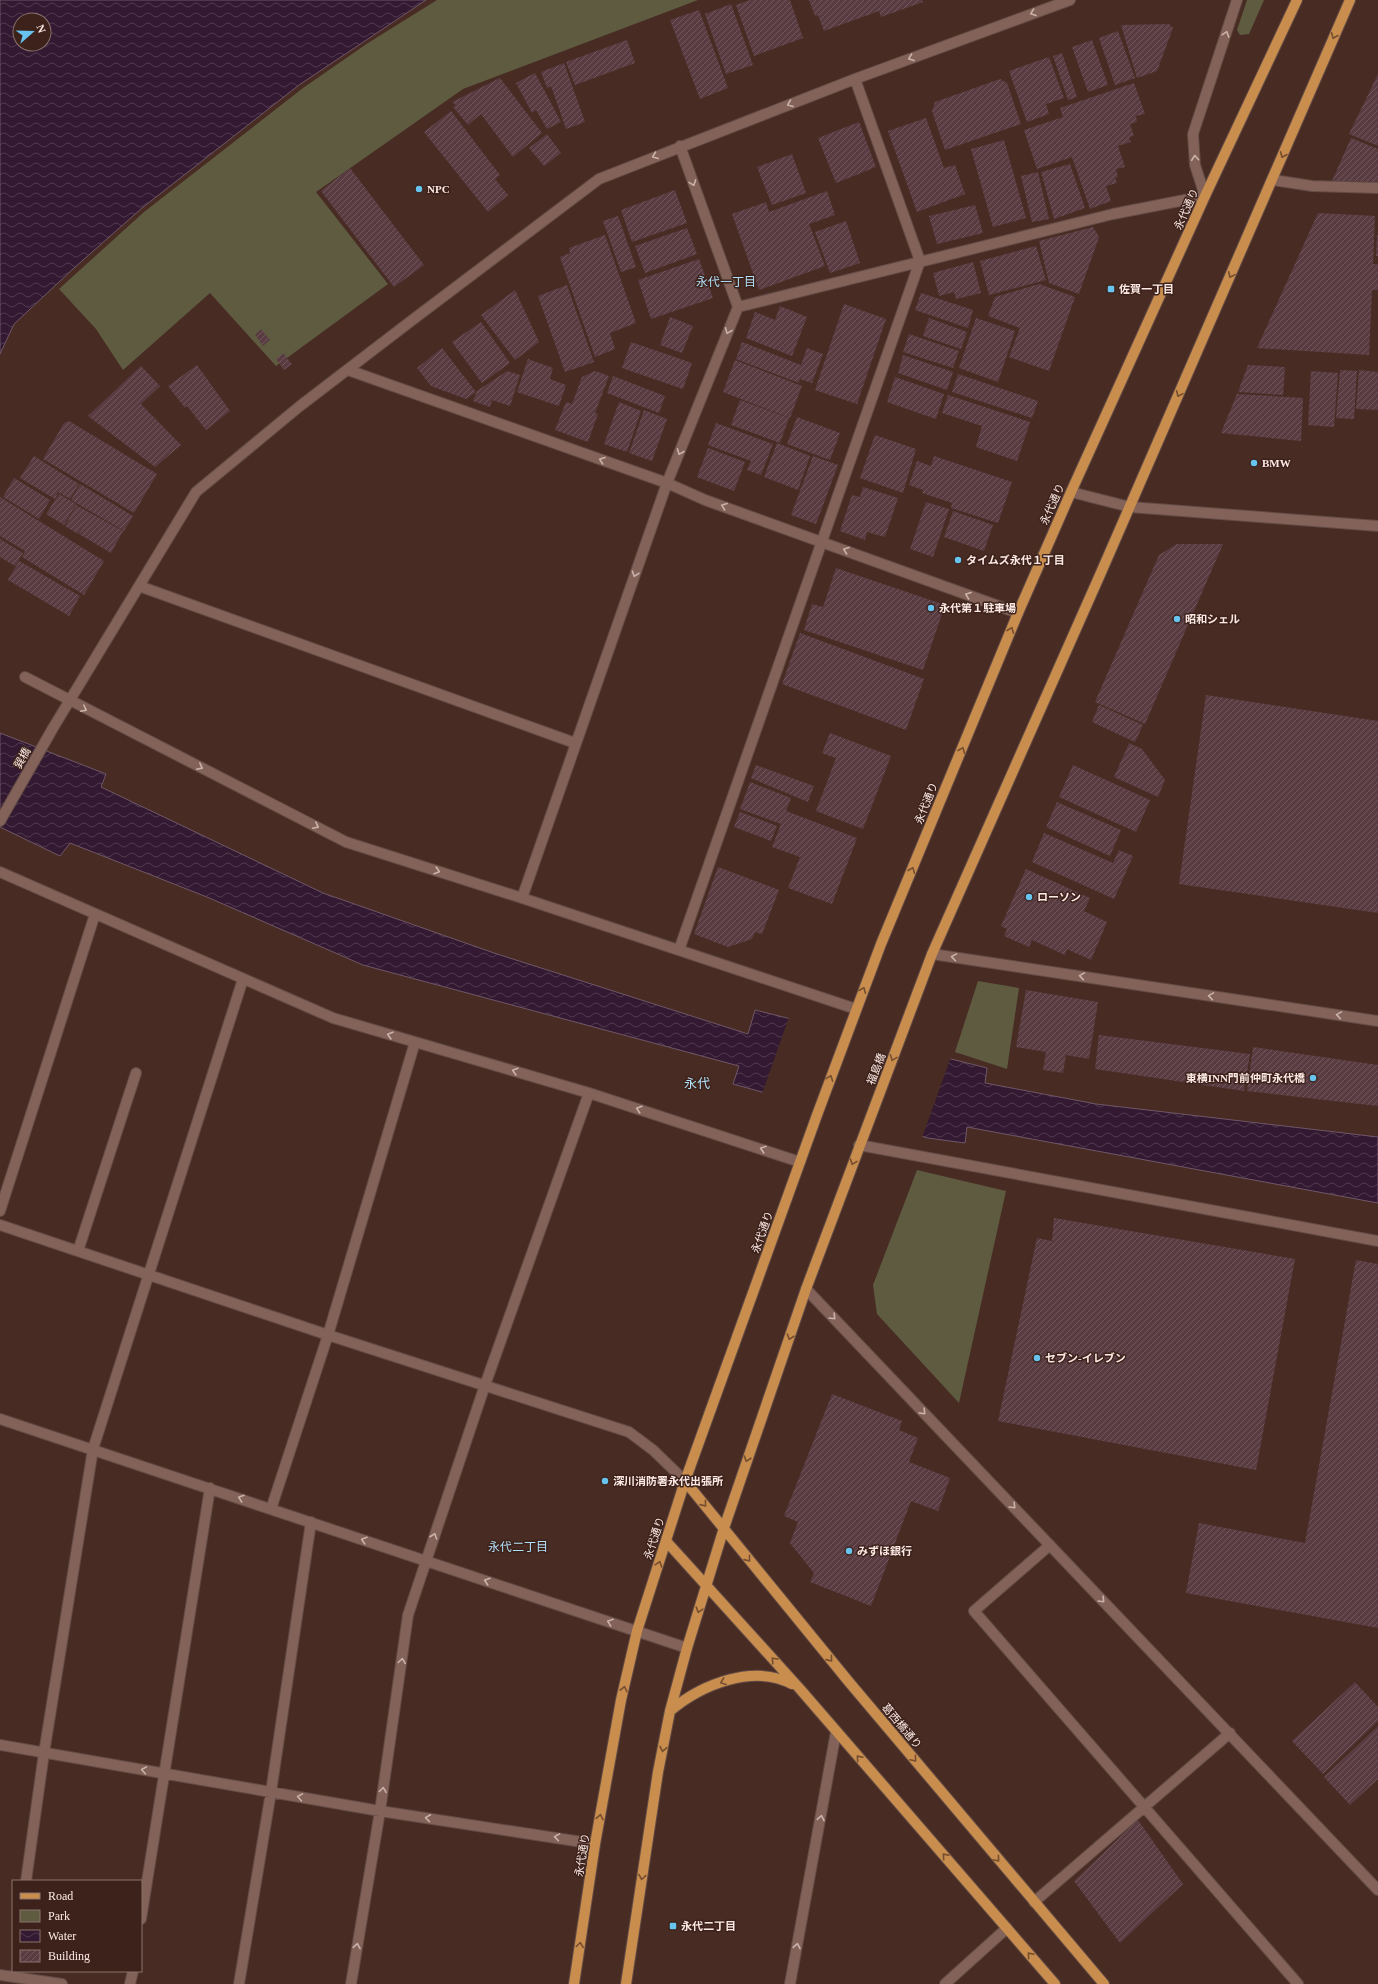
<svg xmlns="http://www.w3.org/2000/svg" width="1378" height="1984" font-family="'Times New Roman','Noto Sans JP',serif">
<defs>
<pattern id="water-waves" width="16" height="10" patternUnits="userSpaceOnUse"><rect width="16" height="10" fill="#331931"/><path d="M0 5q4-4 8 0t8 0" fill="none" stroke="#513a4f"/></pattern>
<pattern id="building-hatch" width="6" height="6" patternUnits="userSpaceOnUse"><rect width="6" height="6" fill="#593b42"/><path d="M-1 1l2-2M0 6l6-6M5 7l2-2" fill="none" stroke="#72575d"/></pattern>
</defs>
<rect width="100%" height="100%" fill="#482c24"/>
<path fill="#5e5b40" d="M437 0H698L463 89 316 192 388 284 276 366 210 293 123 370 96 329 59 289 144 212 303 88 368 43Z
M1247 0H1264L1249 34 1240 35 1237 30Z
M978 981 1019 988 1007 1069 955 1052Z
M917 1170 1006 1191 959 1403 877 1314 873 1285Z"/>
<path fill="url(#water-waves)" stroke="#6f5767" fill-rule="evenodd" d="M0 0H426L299 85 142 208 74 268 14 324 0 354ZM20 20H44V44H20Z
M0 733 106 774 101 787 323 893 494 953 748 1034 755 1010 987 1068 985 1083 1096 1104 1378 1137V1203L967 1127 965 1143 928 1138 733 1084 739 1066 363 965 207 897 70 843 60 856 0 827Z"/>
<path fill="#482c24" d="M789 1017 951 1057 922 1138 762 1094Z"/>
<path fill="url(#building-hatch)" d="M750 0H790L803 38 754 56 736 5Z
M809 0H922L923 2 881 17 879 11 824 31 818 15 815 16Z
M731 4 753 65 726 74 705 14Z
M699 10 728 88 700 99 670 20Z
M1169 24 1173 28 1157 71 1137 78 1121 25Z
M1118 31 1135 78 1115 85 1099 38Z
M627 40 635 63 575 85 566 62Z
M1092 40 1108 85 1088 92 1072 47Z
M1062 53 1077 97 1068 100 1053 56Z
M1049 57 1064 98 1046 104 1049 114 1027 122 1009 71Z
M564 63 585 122 566 129 551 86 547 88 541 72Z
M535 73 561 122 547 129 536 110 532 113 516 83Z
M1378 74V146L1349 134Z
M500 78 542 133 513 157 481 114 468 125 453 107 456 105 452 102Z
M1000 79 1007 83 1021 124 945 150 932 111 935 102Z
M1134 83 1145 114 1136 116 1137 122 1130 124 1134 136 1129 137 1131 142 1118 146 1125 167 1116 169 1118 177 1115 178 1117 183 1106 186 1111 201 1090 209 1072 157 1037 169 1024 130 1063 117 1060 108Z
M451 111 500 175 495 179 508 195 488 212 424 132Z
M926 118 944 168 955 165 965 194 917 212 888 131Z
M859 122 876 167 836 183 818 138Z
M547 134 561 153 544 166 529 148Z
M1351 138 1378 149V182L1332 181Z
M1004 140 1026 218 993 227 971 149Z
M792 154 806 193 772 205 757 167Z
M1070 164 1085 208 1054 219 1041 172Z
M350 168 424 265 394 287 321 191Z
M1038 172 1049 219 1032 222 1021 176Z
M675 190 687 223 632 242 621 210Z
M827 191 835 215 809 224 825 266 759 290 732 214 766 202 769 212Z
M975 205 983 233 937 244 929 216Z
M1318 213 1375 216 1373 264H1378V290H1372L1369 355 1257 348Z
M618 216 636 267 621 272 603 221Z
M846 221 860 263 830 273 815 232Z
M1093 227 1099 237 1079 294 1049 283 1039 241Z
M687 228 697 254 645 273 635 246Z
M605 235 636 323 610 333 615 349 595 357 560 257 570 253 569 248Z
M1377 235H1378V256H1376Z
M1036 246 1046 280 989 295 980 261Z
M699 259 713 298 651 319 638 280Z
M973 262 981 293 956 299 954 292 939 296 933 273Z
M1039 284 1075 297 1049 371 1009 357 1020 328 988 316 995 297Z
M567 285 594 362 565 372 538 296Z
M515 290 539 342 515 360 481 315Z
M921 293 973 310 968 328 915 310Z
M844 304 886 319 857 404 815 390Z
M780 306 807 317 792 356 746 338 755 312 775 320Z
M670 317 693 326 682 353 660 345Z
M929 318 967 332 961 349 923 336Z
M976 318 1015 331 998 382 959 368Z
M481 322 510 363 482 383 452 342Z
M261 329 270 340 263 346 255 335Z
M909 334 959 351 953 368 903 352Z
M631 342 692 363 683 389 622 368Z
M742 342 801 365 807 348 823 354 812 383 800 379 799 383 736 359Z
M442 348 476 392 466 399 431 386 417 368Z
M283 353 292 364 284 370 276 359Z
M903 355 953 372 947 390 898 373Z
M528 359 553 368 550 379 566 385 559 406 517 392Z
M735 360 802 386 790 418 723 392Z
M197 365 230 411 206 430 187 406 185 408 168 386Z
M1248 365 1285 367 1283 395 1238 392Z
M141 366 160 386 141 404 181 445 155 467 88 416Z
M1340 370 1357 371 1354 419 1336 418Z
M1359 370 1378 372V410L1356 409Z
M507 371 520 375 510 406 492 400 490 407 473 401 477 391Z
M595 371 609 376 595 413 598 414 588 442 555 430 566 402 572 404 582 377Z
M1311 371 1338 373 1334 427 1308 425Z
M958 374 1038 401 1032 418 952 392Z
M613 376 665 396 659 413 607 393Z
M895 377 944 394 936 419 887 402Z
M1237 394 1303 398 1301 441 1221 433Z
M948 395 1030 422 1017 461 976 447 982 426 942 413Z
M740 400 789 418 780 443 731 425Z
M619 402 641 411 627 452 604 444Z
M644 410 667 419 652 461 629 453Z
M797 417 840 433 830 460 787 444Z
M69 421 157 474 134 513 43 459 64 423Z
M716 423 773 444 761 475 747 470 751 461 708 445Z
M875 435 916 449 903 493 860 478Z
M777 443 810 456 798 490 764 477Z
M708 448 745 462 734 491 697 477Z
M34 456 79 484 70 499 58 492 55 499 20 478Z
M813 456 838 465 816 524 791 515Z
M934 456 1012 482 998 523 951 508 952 503 922 493 923 490 909 485 917 461 931 466Z
M14 478 50 500 39 519 3 497Z
M80 484 133 516 124 531 71 500Z
M863 487 898 498 885 537 867 532 865 540 840 531 852 495 860 497Z
M59 494 76 504 64 525 46 514Z
M0 497 104 561 84 595 22 557 25 551 0 536Z
M926 502 949 509 933 557 910 549Z
M76 505 123 531 111 553 79 534 84 524 78 534 65 526Z
M953 511 993 525 984 551 944 537Z
M0 539 23 553 15 566 0 557Z
M1177 544H1223L1145 724 1095 702 1159 555Z
M19 561 80 596 69 616 8 580Z
M836 568 945 605 923 670 804 630 812 604 823 607Z
M800 633 924 679 906 730 782 684Z
M1206 695 1378 721V913L1179 884Z
M1099 705 1143 725 1135 742 1092 722Z
M830 733 891 756 863 829 816 811 836 758 822 753Z
M1129 743 1142 749 1165 780 1158 797 1114 777Z
M756 765 814 786 808 802 751 778Z
M1073 765 1150 800 1136 832 1059 797Z
M750 782 791 798 786 811 857 838 832 904 788 888 800 857 772 847 781 824 740 809Z
M1057 802 1121 830 1110 856 1046 827Z
M740 812 777 826 771 841 734 827Z
M1044 833 1113 863 1119 850 1133 856 1114 899 1032 862Z
M718 867 779 890 762 934 755 932 752 939 728 947 694 934Z
M1026 869 1090 898 1084 911 1107 922 1091 960 1067 949 1065 955 1032 940 1029 947 1004 936 1007 929 1001 926Z
M1026 990 1098 1002 1089 1059 1066 1055 1063 1073 1043 1070 1046 1052 1016 1047Z
M1099 1035 1250 1054 1244 1091 1095 1069Z
M1253 1047 1378 1065V1106L1247 1091Z
M1054 1218 1295 1259 1256 1470 998 1421 1037 1238 1052 1241Z
M1356 1260 1378 1264V1628L1186 1593 1199 1523 1305 1543Z
M832 1394 902 1421 899 1430 918 1438 909 1462 950 1478 938 1511 911 1501 871 1606 810 1582 814 1573 790 1543 798 1522 784 1516Z
M1355 1682 1378 1707V1721L1323 1774 1292 1741Z
M1378 1726V1779L1350 1805 1324 1777Z
M1138 1820 1183 1884 1120 1943 1074 1881Z"/>
<g fill="none" stroke-linecap="round" stroke-linejoin="round">
<g stroke="#634b45" stroke-width="12">
<path id="minor" d="M1273 180 1312 186 1378 188
M738 307 1113 214 1205 196 1195 165 1193 134 1237 0
M348 370 667 483 705 500 1018 613
M1071 492 1130 507 1378 526
M139 586 575 743
M25 677 346 842 522 898 856 1009
M0 821 53 728 196 492 300 406 411 321 599 179 855 79 1070 0
M0 872 333 1018 589 1093 800 1162
M522 898 667 483 738 307 680 146
M679 950 920 261 855 79
M932 954 1378 1021
M859 1145 1378 1241
M0 1211 95 914
M0 1225 328 1335 629 1432 653 1450 685 1481
M78 1251 136 1073
M806 1289 1378 1890
M0 1419 687 1648
M271 1509 328 1335 415 1042
M1050 1545 974 1611 1298 1984
M0 1745 380 1811 595 1844
M26 1881 44 1753 93 1449 243 979
M1034 1902 1230 1733
M141 1919 210 1488
M0 1975 62 1984
M130 1984 133 1971
M239 1984 271 1792 311 1522
M351 1984 380 1811 408 1615 485 1385 589 1093
M790 1984 836 1732
M945 1984 1007 1928"/>
</g>
<g stroke="#634b45" stroke-width="12">
<path id="major" d="M685 1481 849 1682 1104 1984
M666 1541 800 1689 1055 1984
M670 1711C702 1684 753 1664 792 1684
M574 1984 595 1844 621 1700 637 1631 685 1481 817 1115 881 944 1018 613 1071 492 1205 196 1297 0
M626 1984 658 1772 670 1711 687 1648 724 1528 806 1289 932 954 1103 568 1350 0"/>
</g>
<use href="#minor" stroke="#826259" stroke-width="10"/>
<use href="#major" stroke="#c98e4e" stroke-width="10"/>
</g>
<defs><path id="oneway-chevron" d="M-2-3.5L2.5 0L-2 3.5" fill="none" stroke-width="1.6" stroke-linecap="round" stroke-linejoin="round"/></defs>
<g stroke="#cbb3ac">
<use href="#oneway-chevron" transform="translate(1033 13) rotate(160)"/>
<use href="#oneway-chevron" transform="translate(1226 34) rotate(-72)"/>
<use href="#oneway-chevron" transform="translate(911 58) rotate(160)"/>
<use href="#oneway-chevron" transform="translate(790 104) rotate(159)"/>
<use href="#oneway-chevron" transform="translate(655 156) rotate(158)"/>
<use href="#oneway-chevron" transform="translate(1195 158) rotate(-95)"/>
<use href="#oneway-chevron" transform="translate(693 183) rotate(70)"/>
<use href="#oneway-chevron" transform="translate(728 331) rotate(112)"/>
<use href="#oneway-chevron" transform="translate(680 452) rotate(112)"/>
<use href="#oneway-chevron" transform="translate(602 460) rotate(-160)"/>
<use href="#oneway-chevron" transform="translate(724 506) rotate(-160)"/>
<use href="#oneway-chevron" transform="translate(846 550) rotate(-160)"/>
<use href="#oneway-chevron" transform="translate(635 574) rotate(109)"/>
<use href="#oneway-chevron" transform="translate(968 595) rotate(-160)"/>
<use href="#oneway-chevron" transform="translate(84 709) rotate(27)"/>
<use href="#oneway-chevron" transform="translate(200 767) rotate(27)"/>
<use href="#oneway-chevron" transform="translate(316 826) rotate(27)"/>
<use href="#oneway-chevron" transform="translate(437 871) rotate(18)"/>
<use href="#oneway-chevron" transform="translate(954 957) rotate(-171)"/>
<use href="#oneway-chevron" transform="translate(1082 976) rotate(-171)"/>
<use href="#oneway-chevron" transform="translate(1211 996) rotate(-171)"/>
<use href="#oneway-chevron" transform="translate(1339 1015) rotate(-171)"/>
<use href="#oneway-chevron" transform="translate(390 1035) rotate(-164)"/>
<use href="#oneway-chevron" transform="translate(515 1071) rotate(-164)"/>
<use href="#oneway-chevron" transform="translate(639 1109) rotate(-162)"/>
<use href="#oneway-chevron" transform="translate(763 1149) rotate(-162)"/>
<use href="#oneway-chevron" transform="translate(833 1317) rotate(46)"/>
<use href="#oneway-chevron" transform="translate(923 1412) rotate(46)"/>
<use href="#oneway-chevron" transform="translate(241 1498) rotate(-161)"/>
<use href="#oneway-chevron" transform="translate(1013 1506) rotate(46)"/>
<use href="#oneway-chevron" transform="translate(434 1536) rotate(-71)"/>
<use href="#oneway-chevron" transform="translate(364 1540) rotate(-162)"/>
<use href="#oneway-chevron" transform="translate(487 1581) rotate(-162)"/>
<use href="#oneway-chevron" transform="translate(1102 1600) rotate(46)"/>
<use href="#oneway-chevron" transform="translate(610 1622) rotate(-161)"/>
<use href="#oneway-chevron" transform="translate(402 1661) rotate(-82)"/>
<use href="#oneway-chevron" transform="translate(144 1770) rotate(-170)"/>
<use href="#oneway-chevron" transform="translate(383 1790) rotate(-82)"/>
<use href="#oneway-chevron" transform="translate(300 1797) rotate(-170)"/>
<use href="#oneway-chevron" transform="translate(428 1818) rotate(-172)"/>
<use href="#oneway-chevron" transform="translate(821 1818) rotate(-79)"/>
<use href="#oneway-chevron" transform="translate(557 1837) rotate(-171)"/>
<use href="#oneway-chevron" transform="translate(357 1946) rotate(-80)"/>
<use href="#oneway-chevron" transform="translate(797 1946) rotate(-79)"/>
</g>
<g stroke="#754d2f">
<use href="#oneway-chevron" transform="translate(1334 36) rotate(113)"/>
<use href="#oneway-chevron" transform="translate(1283 155) rotate(113)"/>
<use href="#oneway-chevron" transform="translate(1231 275) rotate(114)"/>
<use href="#oneway-chevron" transform="translate(1179 394) rotate(114)"/>
<use href="#oneway-chevron" transform="translate(1011 630) rotate(-68)"/>
<use href="#oneway-chevron" transform="translate(962 750) rotate(-68)"/>
<use href="#oneway-chevron" transform="translate(912 870) rotate(-68)"/>
<use href="#oneway-chevron" transform="translate(863 990) rotate(-68)"/>
<use href="#oneway-chevron" transform="translate(893 1058) rotate(111)"/>
<use href="#oneway-chevron" transform="translate(830 1078) rotate(-70)"/>
<use href="#oneway-chevron" transform="translate(853 1162) rotate(110)"/>
<use href="#oneway-chevron" transform="translate(790 1337) rotate(109)"/>
<use href="#oneway-chevron" transform="translate(747 1459) rotate(109)"/>
<use href="#oneway-chevron" transform="translate(704 1504) rotate(51)"/>
<use href="#oneway-chevron" transform="translate(748 1559) rotate(51)"/>
<use href="#oneway-chevron" transform="translate(659 1564) rotate(-72)"/>
<use href="#oneway-chevron" transform="translate(699 1610) rotate(107)"/>
<use href="#oneway-chevron" transform="translate(830 1659) rotate(51)"/>
<use href="#oneway-chevron" transform="translate(774 1660) rotate(-133)"/>
<use href="#oneway-chevron" transform="translate(723 1682) rotate(160)"/>
<use href="#oneway-chevron" transform="translate(624 1689) rotate(-77)"/>
<use href="#oneway-chevron" transform="translate(663 1749) rotate(101)"/>
<use href="#oneway-chevron" transform="translate(859 1758) rotate(-131)"/>
<use href="#oneway-chevron" transform="translate(914 1759) rotate(50)"/>
<use href="#oneway-chevron" transform="translate(600 1817) rotate(-80)"/>
<use href="#oneway-chevron" transform="translate(945 1856) rotate(-131)"/>
<use href="#oneway-chevron" transform="translate(997 1859) rotate(50)"/>
<use href="#oneway-chevron" transform="translate(642 1877) rotate(99)"/>
<use href="#oneway-chevron" transform="translate(580 1945) rotate(-82)"/>
<use href="#oneway-chevron" transform="translate(1030 1955) rotate(-131)"/>
</g>
<g fill="#66c4ef" stroke="#3d221b" stroke-width="1.5">
<circle cx="419" cy="189" r="4"/>
<rect x="1107" y="285" width="8" height="8" rx="2"/>
<circle cx="1254" cy="463" r="4"/>
<circle cx="958" cy="560" r="4"/>
<circle cx="931" cy="608" r="4"/>
<circle cx="1177" cy="619" r="4"/>
<circle cx="1029" cy="897" r="4"/>
<circle cx="1313" cy="1078" r="4"/>
<circle cx="1037" cy="1358" r="4"/>
<circle cx="605" cy="1481" r="4"/>
<circle cx="849" cy="1551" r="4"/>
<rect x="669" y="1922" width="8" height="8" rx="2"/>
</g>
<g text-anchor="middle" dominant-baseline="central" stroke-width="3" stroke-linejoin="round" paint-order="stroke">
<g font-size="11" font-weight="bold" fill="#fce9e4" stroke="#3d221b" text-anchor="start">
<text x="427" y="189">NPC</text>
<text x="1119" y="289">佐賀一丁目</text>
<text x="1262" y="463">BMW</text>
<text x="966" y="560">タイムズ永代１丁目</text>
<text x="939" y="608">永代第１駐車場</text>
<text x="1185" y="619">昭和シェル</text>
<text x="1037" y="897">ローソン</text>
<text x="1305" y="1078" text-anchor="end">東横INN門前仲町永代橋</text>
<text x="1045" y="1358">セブン-イレブン</text>
<text x="613" y="1481">深川消防署永代出張所</text>
<text x="857" y="1551">みずほ銀行</text>
<text x="681" y="1926">永代二丁目</text>
</g>
<g font-size="11" fill="#fce9e4" stroke="#3d221b">
<text transform="translate(1186 209) rotate(-66)">永代通り</text>
<text transform="translate(1052 504) rotate(-66)">永代通り</text>
<text transform="translate(22 758) rotate(-61)">巽橋</text>
<text transform="translate(926 803) rotate(-68)">永代通り</text>
<text transform="translate(876 1069) rotate(-69)">福島橋</text>
<text transform="translate(762 1232) rotate(-70)">永代通り</text>
<text transform="translate(654 1538) rotate(-72)">永代通り</text>
<text transform="translate(902 1726) rotate(50)">葛西橋通り</text>
<text transform="translate(582 1855) rotate(-81)">永代通り</text>
</g>
<g font-size="12" fill="#b1e1f9" stroke="#3d221b">
<text x="726" y="282">永代一丁目</text>
<text x="518" y="1547">永代二丁目</text>
</g>
<g font-size="13" fill="#b1e1f9" stroke="#3d221b">
<text x="697" y="1083">永代</text>
</g>
</g>
<rect x="12" y="1880" width="130" height="92" fill="#3d221b" stroke="#89726b"/>
<rect x="20" y="1893" width="20" height="6" fill="#c98e4e" stroke="#89726b"/>
<text x="48" y="1900" font-size="12" fill="#fce9e4">Road</text>
<rect x="20" y="1910" width="20" height="12" fill="#5e5b40" stroke="#89726b"/>
<text x="48" y="1920" font-size="12" fill="#fce9e4">Park</text>
<rect x="20" y="1930" width="20" height="12" fill="url(#water-waves)" stroke="#89726b"/>
<text x="48" y="1940" font-size="12" fill="#fce9e4">Water</text>
<rect x="20" y="1950" width="20" height="12" fill="url(#building-hatch)" stroke="#89726b"/>
<text x="48" y="1960" font-size="12" fill="#fce9e4">Building</text>
<g transform="translate(32 32) rotate(70)"><circle r="19" fill="#3d221b" stroke="#89726b"/>
<path d="M0-3L7 15L0 10L-7 15Z" fill="#66c4ef"/>
<text y="-6" font-size="11" font-weight="bold" text-anchor="middle" fill="#fce9e4">N</text>
</g>
</svg>
